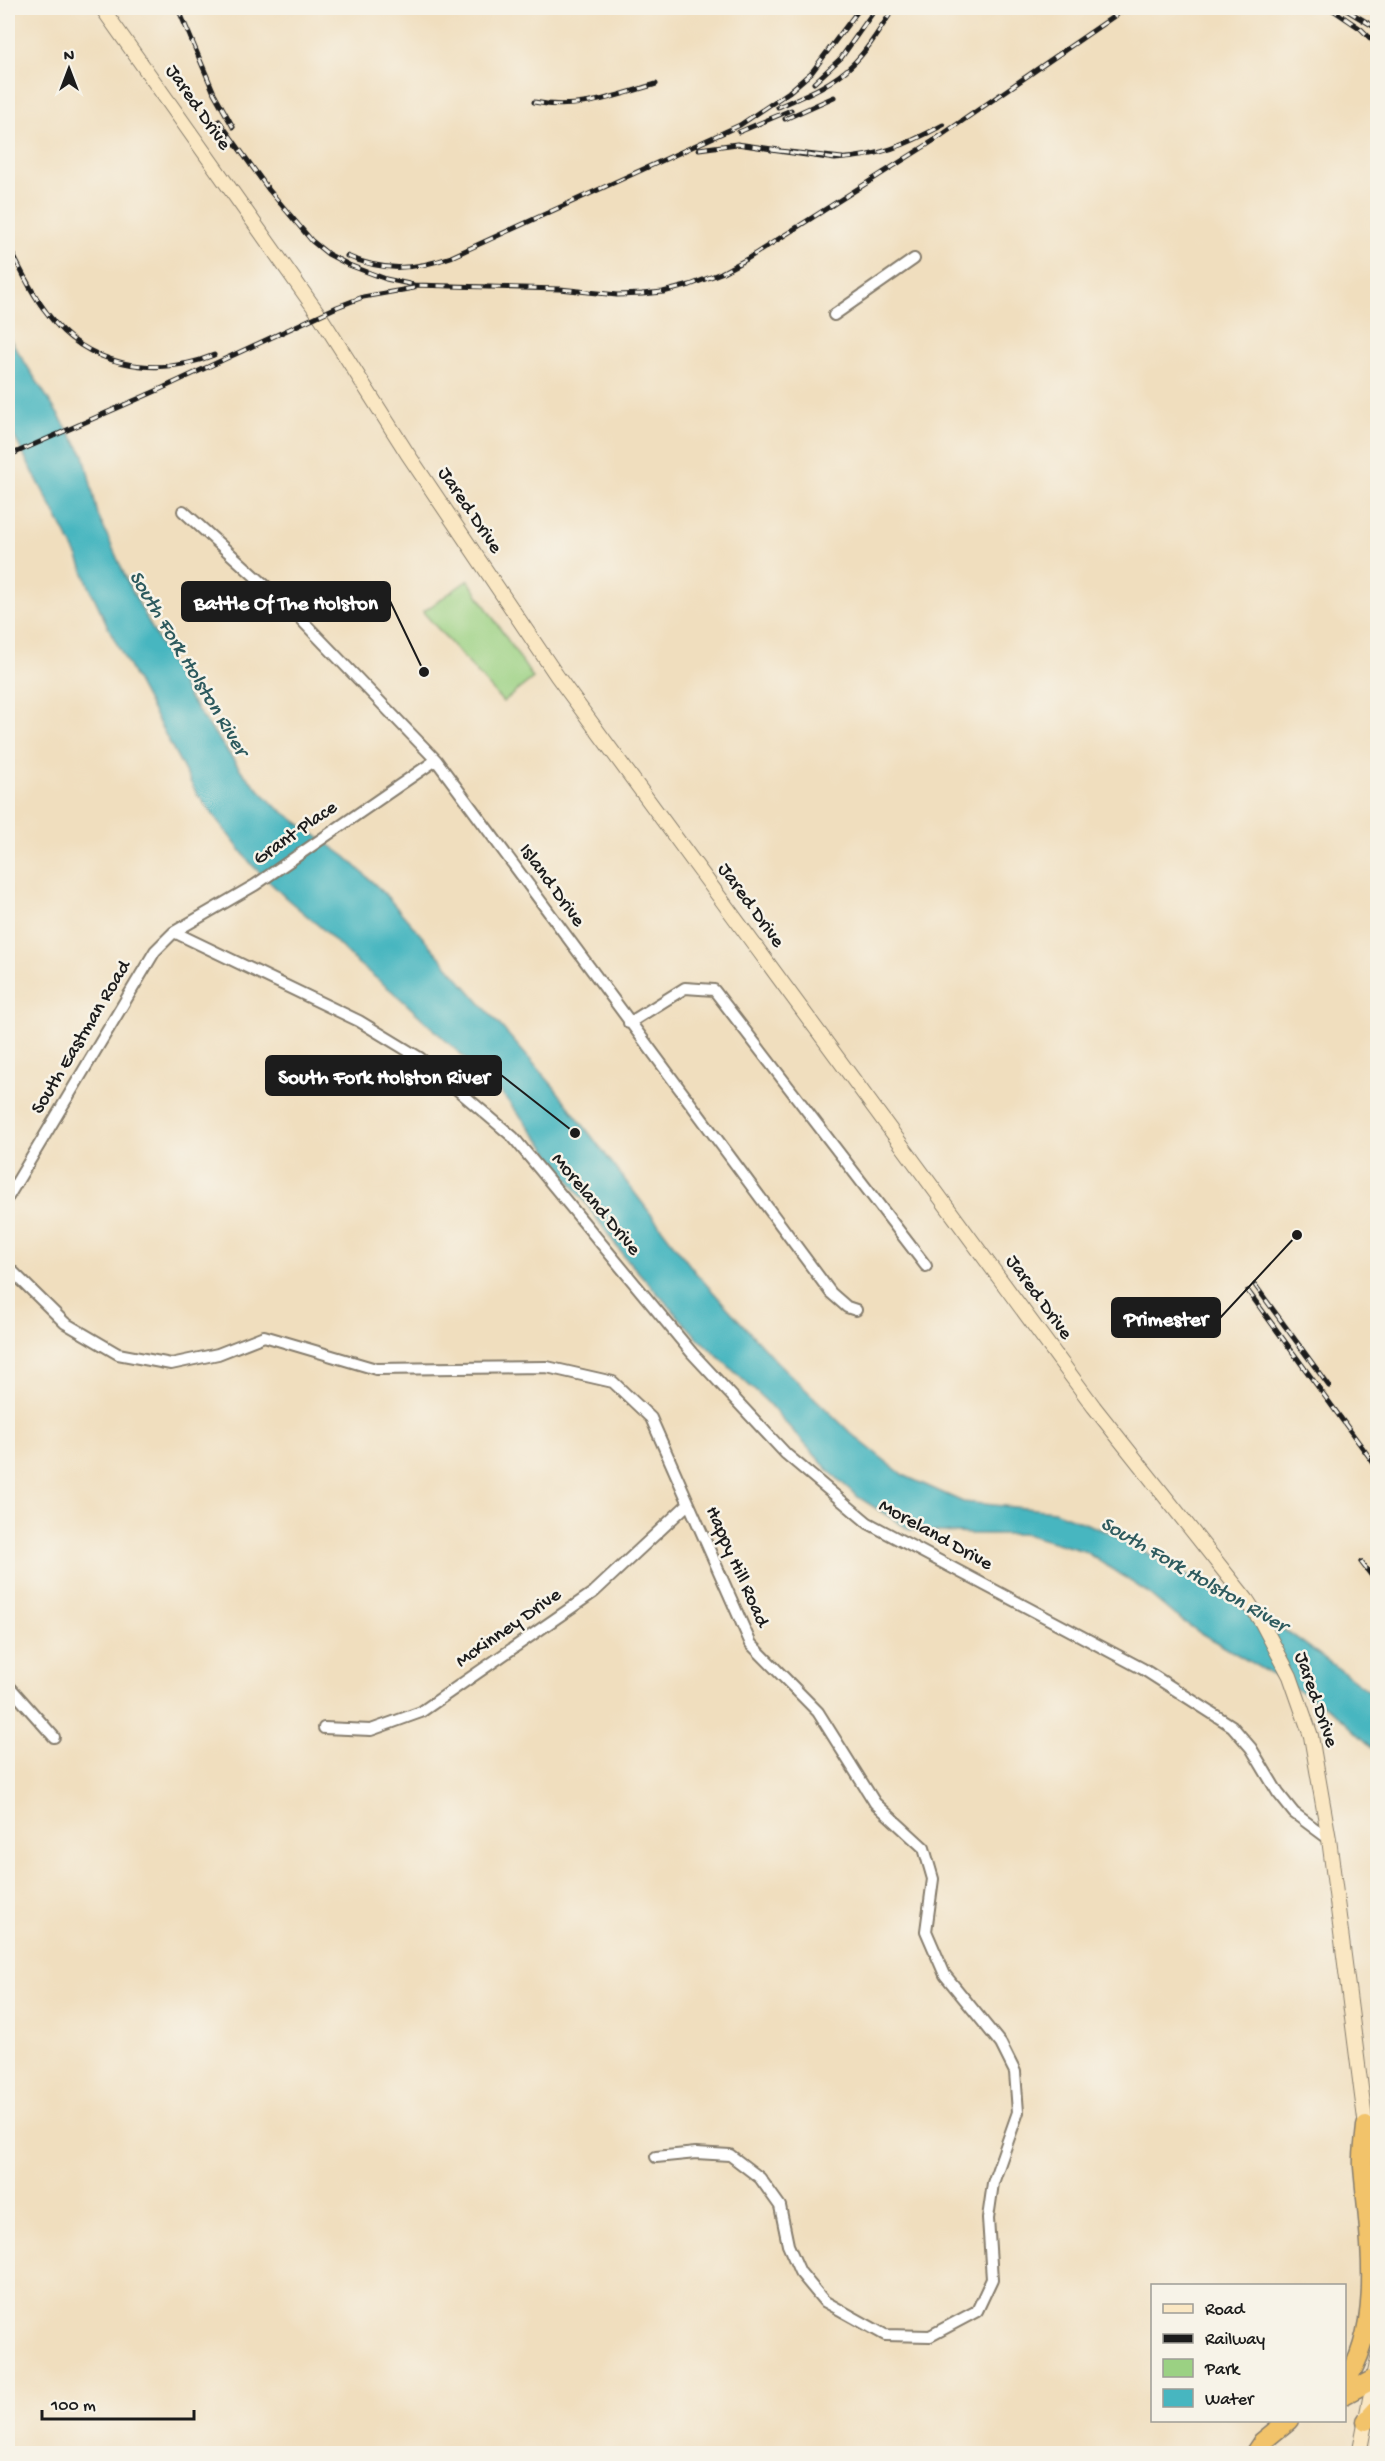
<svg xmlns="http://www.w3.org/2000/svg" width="1385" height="2461" font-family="'Gochi Hand',sans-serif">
<rect width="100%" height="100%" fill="#f7f3e8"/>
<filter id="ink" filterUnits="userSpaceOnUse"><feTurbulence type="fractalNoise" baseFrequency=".0167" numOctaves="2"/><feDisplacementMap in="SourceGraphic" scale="12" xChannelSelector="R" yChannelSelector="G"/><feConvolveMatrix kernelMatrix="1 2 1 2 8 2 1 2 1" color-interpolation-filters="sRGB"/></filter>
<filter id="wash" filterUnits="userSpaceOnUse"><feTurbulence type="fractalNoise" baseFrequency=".008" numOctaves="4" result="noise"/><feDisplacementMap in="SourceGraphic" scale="24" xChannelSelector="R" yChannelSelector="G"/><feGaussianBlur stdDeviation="1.35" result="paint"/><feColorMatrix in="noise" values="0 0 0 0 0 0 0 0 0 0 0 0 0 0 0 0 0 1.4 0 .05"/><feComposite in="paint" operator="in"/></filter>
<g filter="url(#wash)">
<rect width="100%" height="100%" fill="#f0debe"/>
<path fill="#9bd183" stroke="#5c7650" stroke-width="1.5" d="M468 580 533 678 503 702 423 612Z"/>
<path fill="#47b6c0" stroke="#32696e" stroke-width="1.5" d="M8 336 84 455 98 515 129 585 189 698 243 773 275 806 346 857 383 892 554 1087 695 1272 776 1361 854 1436 903 1475 963 1502 1054 1511 1115 1535 1291 1634 1377 1697V1752L1332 1710 1199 1632 1174 1615 1147 1592 1084 1551 1025 1534H971L910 1530 858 1497 830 1472 766 1401 696 1336 623 1255 543 1144 499 1090 398 996 355 961 325 931 286 898 252 865 197 794 109 629 89 586 78 557 8 425Z"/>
</g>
<g filter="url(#ink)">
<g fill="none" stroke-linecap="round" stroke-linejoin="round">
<g stroke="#867d6d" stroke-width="14">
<path id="street" d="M834 315 914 259
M183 511 290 608 436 760 831 1293 847 1307 856 1310
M174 932 359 1021 420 1058 513 1137 692 1353 786 1454 868 1523 1143 1669 1232 1726 1251 1748 1278 1793 1294 1813 1329 1839
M629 1023 685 988 714 990 926 1266
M8 1197 155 951 174 932 255 885 436 760
M8 1267 65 1323 118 1354 171 1364 218 1354 264 1336 376 1369 547 1367 613 1382 651 1418 751 1644 818 1712 875 1803 924 1848 933 1879 926 1931 945 1975 1001 2044 1015 2072 1018 2112 993 2183 988 2218 992 2279 977 2311 930 2336 885 2335 824 2301 800 2272 788 2245 780 2206 760 2178 730 2155 696 2153 656 2157
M8 1685 54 1737
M324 1728 371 1730 421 1712 594 1592 688 1504"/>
</g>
<g stroke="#867d6d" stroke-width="16">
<path id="secondary" d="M102 8 320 316 407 453 557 676 1094 1407 1247 1600 1262 1623 1290 1676 1311 1736 1329 1839 1367 2135
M1372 2172 1378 2214
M1359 2454 1378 2358"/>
</g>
<g stroke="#867d6d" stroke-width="21">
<path id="highway" d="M1344 2384C1385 2326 1369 2237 1363 2167 1362 2154 1365 2139 1366 2126
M1344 2395 1374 2379 1378 2380
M1366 2421 1378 2408
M1254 2454 1262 2442 1289 2420"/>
</g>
<use href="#street" stroke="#fff" stroke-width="10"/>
<use href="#secondary" stroke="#fae7c3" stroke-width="14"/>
<use href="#highway" stroke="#f2c36a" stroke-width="18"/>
<g stroke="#1c1c1c" stroke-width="5">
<path id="rail" d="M178 8 214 93 233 127
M1330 8 1361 29 1378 46
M1348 11 1378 29
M814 83 841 58 876 8
M534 102C577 111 615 96 656 84
M778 107C803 96 832 85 852 65 869 49 881 27 894 8
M785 119 834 97
M219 121 269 190 312 241 328 254 349 265 386 279 414 285 560 289 617 295 642 294 663 292 690 285 721 273 747 259 933 141 1126 8
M739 132 791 110
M699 149 737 144 779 150
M842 158 771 150 835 159C878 157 906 145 943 125
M8 245C20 268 31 293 47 313 86 366 155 379 214 355
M347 256C384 272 414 270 451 257L740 125 789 92 812 72 860 8
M8 456 156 391 337 307 363 297 414 288
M1255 1285 1329 1386
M1248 1291 1378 1469
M1361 1562 1378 1584"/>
</g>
<use href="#rail" stroke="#f7f3e8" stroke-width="3" stroke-dasharray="9" stroke-linecap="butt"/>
</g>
</g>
<g text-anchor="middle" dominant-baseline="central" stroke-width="5" stroke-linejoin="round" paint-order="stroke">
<g font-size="20" fill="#1c1c1c" stroke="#f7f3e8">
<text transform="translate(197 108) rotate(55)">Jared Drive</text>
<text transform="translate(469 511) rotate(56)">Jared Drive</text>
<text transform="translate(296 834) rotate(-35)">Grant Place</text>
<text transform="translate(551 886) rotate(54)">Island Drive</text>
<text transform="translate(750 906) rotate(54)">Jared Drive</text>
<text transform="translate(82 1038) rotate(-59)">South Eastman Road</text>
<text transform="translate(595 1205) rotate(50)">Moreland Drive</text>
<text transform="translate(1038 1298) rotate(54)">Jared Drive</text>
<text transform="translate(935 1536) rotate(29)">Moreland Drive</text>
<text transform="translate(736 1567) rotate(66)">Happy Hill Road</text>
<text transform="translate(509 1629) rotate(-35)">McKinney Drive</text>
<text transform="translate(1315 1700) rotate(71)">Jared Drive</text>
</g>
<g font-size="21" font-style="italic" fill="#2d5a5e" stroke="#f7f3e8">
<text transform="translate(187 664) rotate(59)">South Fork Holston River</text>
<text transform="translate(1193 1576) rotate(30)">South Fork Holston River</text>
</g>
</g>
<path fill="none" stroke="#1c1c1c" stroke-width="2" d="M424 672L390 601M575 1133L501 1075M1297 1235L1220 1318"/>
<g fill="#1c1c1c" stroke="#f7f3e8" stroke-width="2">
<circle cx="424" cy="672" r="6"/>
<circle cx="575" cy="1133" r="6"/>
<circle cx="1297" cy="1235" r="6"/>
</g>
<g fill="#1c1c1c" stroke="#1c1c1c" stroke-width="2">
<rect x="182" y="582" width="208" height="39" rx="6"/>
<rect x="266" y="1056" width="235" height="39" rx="6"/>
<rect x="1112" y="1298" width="108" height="39" rx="6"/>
</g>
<g font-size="21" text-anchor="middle" font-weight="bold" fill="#fff">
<text x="286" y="609">Battle Of The Holston</text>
<text x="384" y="1083">South Fork Holston River</text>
<text x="1166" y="1325">Primester</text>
</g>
<rect width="1385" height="2461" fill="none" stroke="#f7f3e8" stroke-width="30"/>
<rect x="1151" y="2284" width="195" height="138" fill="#f7f3e8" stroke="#9f9d96" stroke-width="1.5"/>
<rect x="1163" y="2304" width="30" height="9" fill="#fae7c3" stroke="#9f9d96" stroke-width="1.5"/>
<text x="1205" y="2314" font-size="18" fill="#1c1c1c">Road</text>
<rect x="1163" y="2334" width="30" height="9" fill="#1c1c1c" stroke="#9f9d96" stroke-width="1.5"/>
<text x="1205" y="2344" font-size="18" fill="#1c1c1c">Railway</text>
<rect x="1163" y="2359" width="30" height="18" fill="#9bd183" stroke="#9f9d96" stroke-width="1.5"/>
<text x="1205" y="2374" font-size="18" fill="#1c1c1c">Park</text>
<rect x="1163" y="2389" width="30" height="18" fill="#47b6c0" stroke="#9f9d96" stroke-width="1.5"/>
<text x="1205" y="2404" font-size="18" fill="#1c1c1c">Water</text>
<g transform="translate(69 69)" stroke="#f7f3e8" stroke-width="4.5" paint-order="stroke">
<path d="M0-4.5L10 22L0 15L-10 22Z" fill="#1c1c1c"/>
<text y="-9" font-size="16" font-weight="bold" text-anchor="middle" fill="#1c1c1c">N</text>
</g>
<path d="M42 2410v9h152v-9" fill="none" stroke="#1c1c1c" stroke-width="3"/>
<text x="51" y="2410" font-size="18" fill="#1c1c1c" stroke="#f7f3e8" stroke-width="4.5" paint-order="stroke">100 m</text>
</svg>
